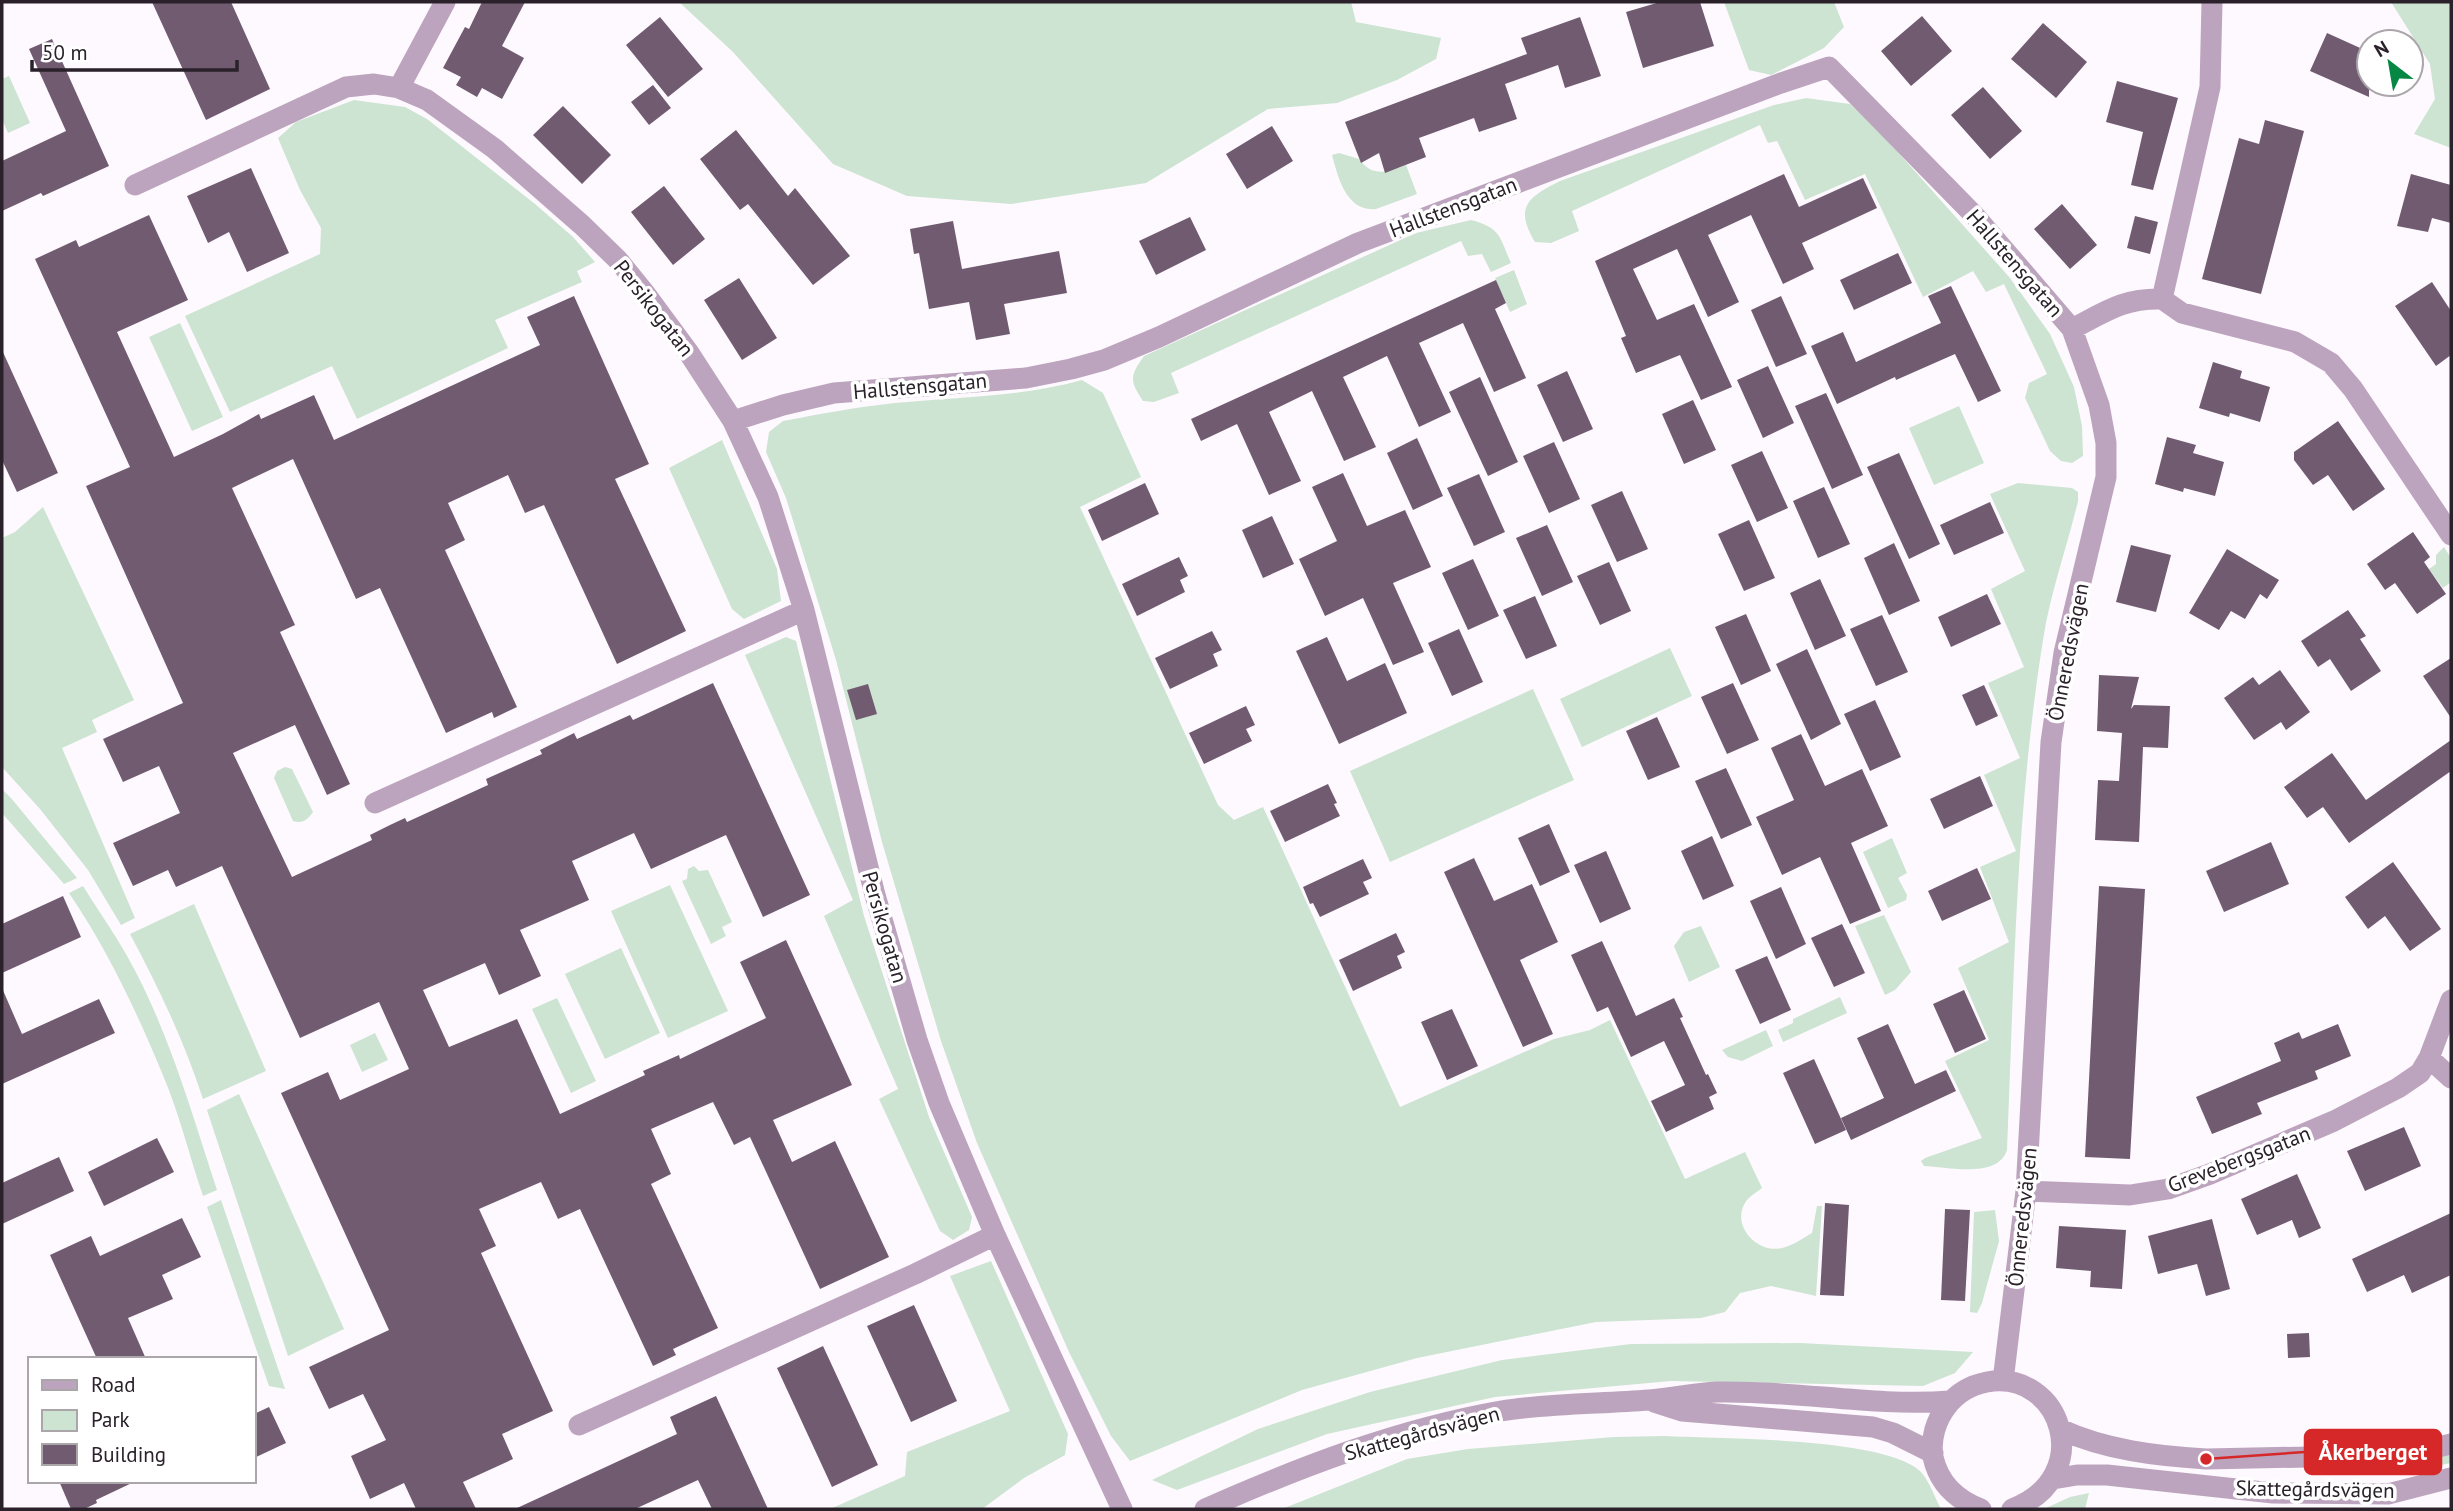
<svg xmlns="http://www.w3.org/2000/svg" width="2453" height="1511" font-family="'PT Sans',sans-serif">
<rect width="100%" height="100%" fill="#fef9fe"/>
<path fill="#cce4d1" d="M679 2H1351L1356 22 1441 38 1436 59 1397 80 1337 103 1268 109 1146 183 1011 204 907 196 833 164 733 52Z
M1724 2H1834L1844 27 1824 48 1771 75 1749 70Z
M2391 2H2451V148L2414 134 2435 99 2430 64Z
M9 76 30 123 8 133 2 119V79Z
M1806 98 1850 104 1880 132 2010 278 2050 334 2074 387 2082 426 2083 456 2072 463 2061 461 2050 451 2025 398 2029 383 2047 374 2004 284 1986 292 1973 271 1923 297 1865 174 1805 200 1777 141 1768 143 1760 125 1572 211 1579 231 1551 243 1535 242C1514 207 1528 197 1560 181L1774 105Z
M354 100 405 107 427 119 535 204 573 237 595 262 577 271 582 282 495 320 508 348 357 419 332 366 230 412 185 316 320 254 321 228 300 190 278 138 296 122Z
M1339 153 1359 159C1373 177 1385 173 1406 165L1417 194 1376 209C1346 212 1338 177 1332 155Z
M1471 220C1501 228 1499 236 1511 263L1491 272 1482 254 1468 256 1461 241 1171 373 1179 393 1154 402 1143 401C1129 380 1130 376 1144 356L1416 233Z
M1514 270 1527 304 1510 312 1495 278Z
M180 323 223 417 192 431 149 337Z
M1082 380 1103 393 1141 477 1080 507 1218 805 1234 820 1263 807 1400 1107 1554 1039 1590 1030 1610 1020 1685 1179 1745 1152 1762 1188C1757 1192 1748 1197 1745 1203 1731 1226 1758 1254 1782 1248 1792 1246 1803 1238 1812 1233L1817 1206H1822L1816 1296 1771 1286 1740 1293 1725 1312 1701 1318 1596 1322 1417 1358 1302 1390 1130 1461 1111 1436 1069 1352 977 1143 941 1041 882 842 836 660 786 498 766 452 769 432 783 421C820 414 857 407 895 403 957 397 1021 397 1082 380Z
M1959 406 1984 463 1934 485 1909 428Z
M722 440 777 569 781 601 744 619 732 609 669 468Z
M2018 483 2072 488 2078 492V501C2067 547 2050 594 2043 640 2016 809 2014 980 2007 1150 1998 1179 1948 1167 1924 1166L1921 1161 1925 1158 1982 1138 1945 1061 1989 1040 1958 968 2009 942 1980 867 2016 851 1984 775 2020 758 1988 683 2024 667 1991 589 2025 571 1990 494Z
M43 507 134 700 92 720 97 732 62 748 135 918 121 925 88 870 40 809 2 767V538L15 532Z
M2444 547 2451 558V582L2443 588 2429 569 2436 564V555Z
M786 637 796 641 864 916 929 1117 972 1217 969 1230 953 1240 940 1231 879 1099 898 1089 824 916 853 900 745 655Z
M1670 648 1692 696 1582 747 1560 699Z
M1533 689 1574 780 1390 862 1350 771Z
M285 767 292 769 313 812C307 820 303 824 293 821L274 778 277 771Z
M2 789 11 798 77 878 64 884 2 813Z
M1892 838 1907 873 1898 878 1907 895 1906 900 1888 908 1863 852Z
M694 866 699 871 708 870 732 922 722 927 726 936 711 944 682 881 687 879 688 869Z
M670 885 728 1011 668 1038 611 911Z
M83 886C97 909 113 931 126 954 168 1028 191 1111 217 1190L203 1196C189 1155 179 1112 162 1073 136 1010 107 949 69 893Z
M194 904 266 1071 203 1099C184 1041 159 988 130 934Z
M1884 915 1911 972 1895 990 1885 995 1855 926Z
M1701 926 1720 967 1689 982 1674 946 1684 932Z
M621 948 660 1033 605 1059 565 974Z
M1840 997 1847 1013 1783 1042 1778 1030 1793 1023V1019Z
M557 998 596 1081 571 1093 532 1009Z
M1766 1030 1773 1046 1742 1061 1728 1057 1722 1050Z
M375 1033 388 1060 362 1072 350 1045Z
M239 1094 344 1329 288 1356 207 1110Z
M221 1200 285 1389 269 1386 207 1207Z
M1995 1210 1999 1241 1982 1303 1977 1313 1970 1312 1974 1212Z
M991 1261 1068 1434 1065 1455 1024 1478 982 1509H830L905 1476 907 1452 1010 1411 950 1276Z
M1800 1343 1973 1352 1955 1373 1923 1386 1671 1381 1495 1397 1327 1434 1177 1490 1152 1480 1258 1429 1370 1392 1502 1360 1631 1344Z
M1665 1436C1719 1439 1884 1437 1920 1471 1929 1480 1935 1498 1941 1509H1282L1407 1459 1468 1449 1614 1437Z
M2451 1451V1463L2402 1473 2357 1475 2354 1469Z
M2089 1493 2085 1509H2044L2070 1497Z"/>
<path fill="#715b71" d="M152 2H231L270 89 206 120Z
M482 2H525L502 46 524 58 502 99 482 88 477 97 456 85 461 77 443 68 465 27 469 29Z
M1660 2H1700L1714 46 1643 68 1626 12Z
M1922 16 1952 51 1911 86 1881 51Z
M660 17 703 69 668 97 626 45Z
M1580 17 1601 76 1565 88 1558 65 1505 84 1517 119 1479 132 1474 118 1419 138 1426 157 1385 173 1379 153 1361 163 1345 122 1527 54 1521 38Z
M2043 23 2087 62 2056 98 2011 59Z
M2327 33 2369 52V97L2310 71Z
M52 39 109 166 43 196 41 193 2 211V161L66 131 29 49Z
M2117 81 2178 98 2153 190 2131 185 2143 132 2106 122Z
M653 85 671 108 649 125 631 102Z
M1983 87 2022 131 1990 159 1951 115Z
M563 106 611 155 582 184 533 135Z
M2265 120 2304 131 2261 294 2202 279 2239 138 2259 144Z
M1272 126 1293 161 1247 189 1226 154Z
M736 130 788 196 795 188 850 256 813 285 748 204 740 210 700 159Z
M251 168 289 253 247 272 229 232 208 243 187 196Z
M1784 174 1799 207 1863 178 1877 208 1802 243 1814 269 1783 284 1751 215 1708 235 1739 302 1708 317 1677 249 1633 269 1657 320 1694 304 1732 387 1701 400 1680 355 1636 373 1621 338 1626 336 1595 261Z
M2411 174 2451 185V223L2432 218 2428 232 2397 226Z
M664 186 705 239 673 265 631 212Z
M2062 204 2097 245 2070 269 2034 229Z
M149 215 188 300 117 332 174 457 223 434 259 414 261 419 314 395 334 440 540 345 527 317 574 296 649 464 615 479 686 631 617 664 544 505 525 513 508 475 448 503 465 540 445 550 517 707 494 718 492 712 446 733 380 588 356 599 293 459 232 488 295 625 280 632 350 784 327 795 295 725 233 753 292 877 372 840 370 835 390 825 405 818 407 822 488 785 486 779 542 754 540 750 574 733 577 739 630 715 633 720 713 683 810 895 763 917 726 835 651 869 634 833 572 861 589 900 520 930 541 976 499 995 485 963 423 990 449 1047 517 1019 560 1114 645 1075 643 1071 679 1055 680 1059 766 1018 740 962 786 940 852 1085 773 1120 792 1162 835 1141 889 1257 820 1289 750 1137 734 1145 713 1102 651 1129 671 1174 651 1184 718 1328 673 1349 676 1355 653 1366 580 1209 558 1219 541 1182 479 1209 496 1246 481 1253 553 1411 502 1434 513 1459 463 1482 476 1509H416L404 1483 370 1499 351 1456 386 1440 363 1394 329 1409 309 1367 389 1330 281 1093 328 1072 340 1100 409 1069 379 1002 300 1038 222 866 176 887 168 870 133 886 113 843 180 813 159 766 123 782 103 739 183 703 86 486 130 467 35 259 76 240 79 247Z
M2135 216 2158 222 2150 254 2127 248Z
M1190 217 1206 250 1156 275 1139 241Z
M953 221 962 269 1059 251 1067 293 1004 304 1010 334 976 340 969 302 929 309 919 253 914 254 910 229Z
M1898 253 1912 283 1854 310 1840 280Z
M739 278 777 338 742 360 704 300Z
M1496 280 1506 303 1495 309 1526 378 1494 392 1463 323 1419 343 1451 412 1419 427 1387 356 1343 377 1376 447 1344 461 1312 391 1269 412 1301 481 1269 495 1237 424 1201 441 1191 419Z
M2432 282 2451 311V355L2436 366 2395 306Z
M1951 286 2001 391 1978 402 1955 354 1896 380 1895 377 1837 404 1811 346 1843 332 1856 362 1941 323 1928 296Z
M1781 296 1807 354 1776 367 1751 310Z
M2 350 58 473 17 492 2 460Z
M2213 362 2242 371 2240 378 2270 387 2260 422 2230 413 2229 417 2199 408Z
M1768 366 1794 423 1763 438 1737 380Z
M1567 371 1593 429 1563 442 1537 385Z
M1480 377 1518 462 1488 476 1449 392Z
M1826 393 1863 475 1832 489 1795 406Z
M1693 400 1716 450 1684 464 1662 414Z
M2338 421 2385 489 2353 511 2328 475 2313 485 2294 460V452Z
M2167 437 2196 445 2193 453 2224 462 2215 496 2184 488 2183 492 2155 484Z
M1417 438 1443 496 1413 510 1387 453Z
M1554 442 1580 499 1549 513 1523 456Z
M1762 451 1788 508 1757 522 1731 465Z
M1899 453 1940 544 1909 559 1867 467Z
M1343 473 1367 526 1405 510 1431 567 1393 583 1424 652 1393 665 1363 598 1325 616 1299 559 1337 541 1312 487Z
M1479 474 1505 532 1474 546 1447 488Z
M1145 483 1159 514 1102 541 1088 510Z
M1824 487 1850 544 1818 558 1793 501Z
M1622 491 1648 549 1617 562 1591 505Z
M1990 502 2004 533 1954 555 1940 525Z
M1272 516 1294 564 1263 578 1242 530Z
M1749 520 1775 578 1744 591 1718 534Z
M1547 525 1573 582 1542 596 1516 538Z
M2413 532 2430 557 2424 562 2446 594 2417 614 2395 583 2385 590 2367 564Z
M1894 543 1920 601 1889 615 1864 558Z
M2131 545 2171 555 2156 612 2116 602Z
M2227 549 2279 580 2267 599 2260 594 2245 619 2231 611 2219 630 2189 613Z
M1179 557 1188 576 1180 580 1185 592 1137 616 1122 584Z
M1473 559 1499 616 1468 630 1442 573Z
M1609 562 1631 611 1600 625 1577 576Z
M1820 579 1846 636 1815 650 1790 593Z
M1987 594 2001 624 1951 647 1938 617Z
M1535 596 1557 646 1526 659 1503 610Z
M2348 610 2366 636 2360 639 2381 671 2351 691 2330 659 2318 667 2301 641Z
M1746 614 1771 671 1741 685 1715 627Z
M1882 615 1908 672 1876 686 1850 629Z
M1459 629 1483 682 1452 696 1428 643Z
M1212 631 1222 650 1213 654 1218 666 1170 689 1155 658Z
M1327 637 1347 681 1385 663 1407 713 1339 744 1296 651Z
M1807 649 1841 724 1811 740 1776 664Z
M2451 658V718L2423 676Z
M2280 670 2310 712 2286 730 2281 722 2254 740 2224 698 2253 677 2259 685Z
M2099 675 2139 677 2131 709 2134 705 2170 706 2168 748 2143 747 2139 842 2095 840 2098 780 2119 781 2122 733 2097 731Z
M1733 683 1759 740 1727 754 1701 697Z
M868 684 877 714 856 720 847 690Z
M1984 685 1998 716 1976 726 1962 695Z
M1875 700 1901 757 1870 771 1844 714Z
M1246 706 1255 725 1246 729 1252 741 1204 764 1189 733Z
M1657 717 1680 767 1648 780 1626 731Z
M1801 734 1825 786 1862 769 1888 826 1851 843 1881 911 1850 924 1820 857 1782 875 1756 817 1794 800 1771 748Z
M2451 740V771L2349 843 2323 807 2307 818 2284 787 2332 753 2366 800Z
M1726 768 1752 825 1721 839 1695 781Z
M1980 776 1993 806 1944 829 1930 799Z
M1328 784 1337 803 1334 804 1340 816 1285 842 1270 811Z
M1549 824 1570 872 1540 886 1518 838Z
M1712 836 1734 886 1703 900 1681 851Z
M2271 842 2289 884 2224 912 2206 871Z
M1606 851 1631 909 1600 923 1574 865Z
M1474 858 1494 901 1532 884 1558 942 1520 960 1553 1034 1523 1047 1444 872Z
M1363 859 1372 878 1363 882 1369 894 1320 917 1313 903 1310 904 1303 887Z
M2393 862 2441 929 2410 951 2385 916 2368 929 2345 897Z
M1977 868 1991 899 1942 921 1928 891Z
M2099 886 2145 889 2130 1159 2085 1157Z
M1781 887 1806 944 1776 959 1750 901Z
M63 896 81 937 2 973V924Z
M1842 924 1865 973 1834 987 1811 938Z
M1396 933 1405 952 1397 956 1402 968 1353 991 1339 960Z
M1602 941 1636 1016 1674 998 1683 1017 1680 1018 1706 1075 1708 1074 1717 1093 1709 1097 1714 1109 1666 1132 1651 1101 1685 1085 1664 1041 1631 1057 1608 1007 1597 1012 1571 955Z
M1767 956 1791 1010 1760 1024 1735 970Z
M2 988 22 1034 99 999 115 1033 2 1084Z
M1964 990 1986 1039 1955 1053 1933 1004Z
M1452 1009 1478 1066 1447 1080 1421 1022Z
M1888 1024 1915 1084 1946 1070 1956 1091 1851 1140 1841 1118 1884 1098 1857 1038Z
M2338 1024 2351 1056 2315 1071 2318 1079 2257 1103 2262 1114 2212 1134 2196 1097 2281 1061 2274 1043 2299 1032 2302 1039Z
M1814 1059 1846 1130 1815 1144 1783 1073Z
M2404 1127 2421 1166 2365 1191 2347 1151Z
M157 1138 174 1172 104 1206 88 1172Z
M59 1157 74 1191 2 1224V1183Z
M2297 1174 2321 1228 2299 1238 2292 1220 2257 1235 2241 1199Z
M1825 1203 1849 1205 1844 1296 1820 1295Z
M1945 1209 1970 1210 1965 1301 1941 1300Z
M2451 1213V1275L2412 1293 2404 1275 2367 1292 2352 1259Z
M182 1218 201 1257 162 1275 173 1299 128 1318 146 1359H97L50 1255 91 1236 100 1256Z
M2212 1219 2230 1289 2206 1296 2197 1264 2158 1274 2148 1236Z
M2059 1226 2126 1230 2122 1289 2090 1287 2091 1271 2056 1268Z
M914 1305 957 1401 911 1422 867 1326Z
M2309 1333 2310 1357 2288 1358 2287 1334Z
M823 1346 878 1465 832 1487 777 1368Z
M716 1396 768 1509H712L698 1480 635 1509H515L677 1434 670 1417Z
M269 1407 286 1443 254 1458V1414Z
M59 1481H136L96 1500 97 1503 84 1509H71Z"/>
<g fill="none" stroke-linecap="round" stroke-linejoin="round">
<path stroke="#bda4be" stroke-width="21" d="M399 88 445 2
M135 185 346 87 374 84 399 88 427 100 495 149 582 225 618 260 644 292 689 353 733 421 768 497 804 610 875 895 917 1040 939 1103 995 1235 1122 1509
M2162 299 2182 313 2295 342 2331 363 2353 389 2451 535
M733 421 783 405 834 393 1026 378 1071 369 1104 360 1159 337 1358 243 1781 83 1829 67 1975 216 2072 329
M375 803 804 610
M2429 1058 2451 1078
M2026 1191 2130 1195 2168 1189 2210 1174 2334 1121 2398 1088 2420 1073 2429 1058 2451 1000
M2003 1381 2026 1191 2051 742 2064 653 2106 477V443L2099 405 2072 329C2105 312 2123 298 2162 299L2210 87 2212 2
M1654 1402 1682 1411 1873 1427 1893 1433 1933 1453
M579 1425 915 1274 995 1235
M2060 1429C2105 1450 2157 1456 2206 1459L2404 1455 2451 1444
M2053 1479 2077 1475H2107L2273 1493 2388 1494 2451 1478
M1205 1509C1300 1467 1398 1429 1501 1411 1550 1403 1600 1404 1649 1400 1672 1398 1694 1393 1717 1392 1795 1390 1873 1407 1950 1401
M1981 1509C1957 1500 1939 1484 1933 1457 1930 1439 1936 1420 1947 1406 1957 1393 1971 1385 1987 1382 2062 1369 2097 1477 2012 1509"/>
</g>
<g text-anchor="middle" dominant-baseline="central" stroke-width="7" stroke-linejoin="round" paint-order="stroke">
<g font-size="21" fill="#2a212a" stroke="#fff">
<text transform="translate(1453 207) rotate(-21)">Hallstensgatan</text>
<text transform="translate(2015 263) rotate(49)">Hallstensgatan</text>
<text transform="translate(654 308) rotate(52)">Persikogatan</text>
<text transform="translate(920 386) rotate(-5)">Hallstensgatan</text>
<text transform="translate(2068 652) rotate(-79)">Önneredsvägen</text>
<text transform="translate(885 927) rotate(74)">Persikogatan</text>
<text transform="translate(2239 1159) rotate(-21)">Grevebergsgatan</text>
<text transform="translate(2022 1217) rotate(-84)">Önneredsvägen</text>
<text transform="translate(1422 1433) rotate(-15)">Skattegårdsvägen</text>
<text transform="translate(2315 1489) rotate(1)">Skattegårdsvägen</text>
</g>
</g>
<path fill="none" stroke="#d62828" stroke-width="2.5" d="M2206 1459L2305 1452"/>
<circle fill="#d62828" stroke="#fff" stroke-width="2.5" cx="2206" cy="1459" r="7"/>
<rect fill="#d62828" stroke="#d62828" stroke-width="2.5" x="2305" y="1430" width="136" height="44" rx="7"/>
<g font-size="23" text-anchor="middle" font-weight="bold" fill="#fff">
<text x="2373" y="1460">Åkerberget</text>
</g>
<rect width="2453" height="1511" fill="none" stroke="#2a212a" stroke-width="7"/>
<rect x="28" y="1357" width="228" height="126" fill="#ffffff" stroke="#aaa6aa" stroke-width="2"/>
<rect x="42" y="1380" width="35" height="10" fill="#bda4be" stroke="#aaa6aa" stroke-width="2"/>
<text x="91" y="1392" font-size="21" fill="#2a212a">Road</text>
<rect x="42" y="1410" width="35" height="21" fill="#cce4d1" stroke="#aaa6aa" stroke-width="2"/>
<text x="91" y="1427" font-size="21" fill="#2a212a">Park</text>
<rect x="42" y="1444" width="35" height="21" fill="#715b71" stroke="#aaa6aa" stroke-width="2"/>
<text x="91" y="1462" font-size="21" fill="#2a212a">Building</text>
<g transform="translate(2390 63) rotate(329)"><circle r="33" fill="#ffffff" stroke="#aaa6aa" stroke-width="2"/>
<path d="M0-5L12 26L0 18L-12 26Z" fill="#068844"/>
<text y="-10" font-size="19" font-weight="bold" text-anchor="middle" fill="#2a212a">N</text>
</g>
<path d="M32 60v10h205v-10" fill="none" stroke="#2a212a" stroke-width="3.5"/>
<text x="42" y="60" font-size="21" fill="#2a212a" stroke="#ffffff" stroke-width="5" paint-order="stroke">50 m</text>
</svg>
